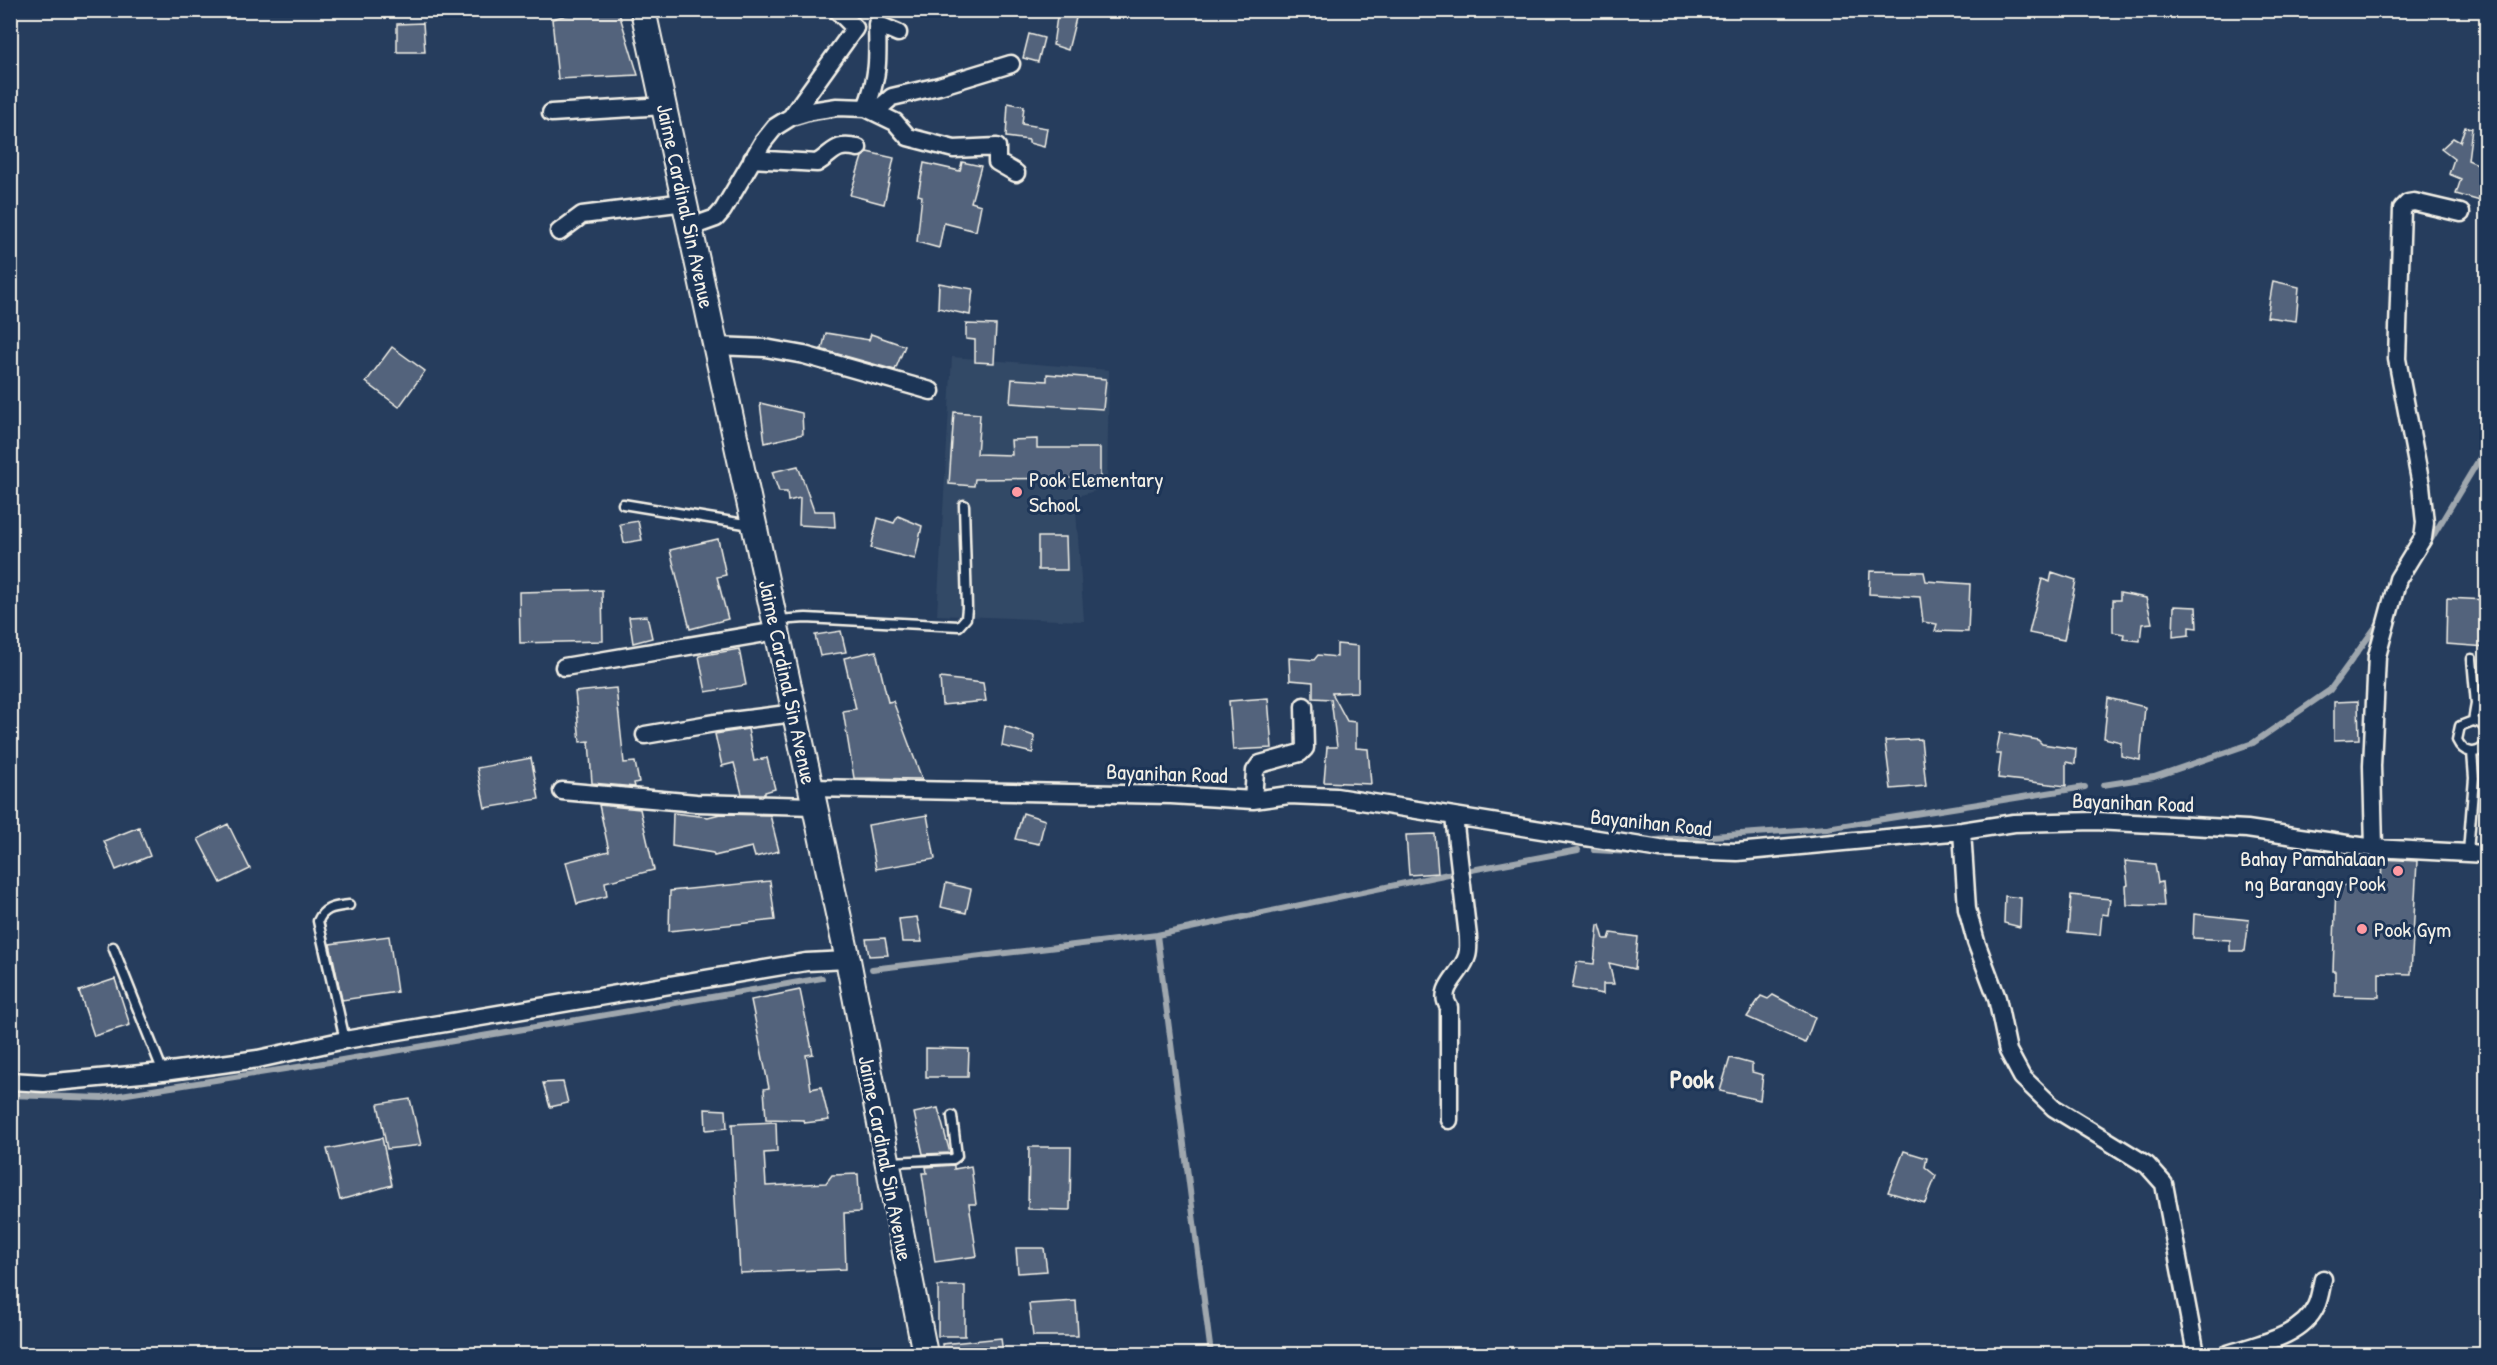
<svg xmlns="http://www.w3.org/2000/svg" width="2497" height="1365" font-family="'Patrick Hand',sans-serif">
<rect width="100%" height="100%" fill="#263d5d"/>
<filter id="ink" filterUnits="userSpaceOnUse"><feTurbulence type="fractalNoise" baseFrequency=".0167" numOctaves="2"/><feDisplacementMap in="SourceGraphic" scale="12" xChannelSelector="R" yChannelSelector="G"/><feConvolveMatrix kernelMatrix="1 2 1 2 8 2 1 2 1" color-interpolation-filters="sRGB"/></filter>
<g filter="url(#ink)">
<path fill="#334966" d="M952 357 1109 370 1107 487 1075 497 1084 621 937 615Z"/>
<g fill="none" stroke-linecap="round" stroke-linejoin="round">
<path stroke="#9fa7ae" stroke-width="6" d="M2427 546 2486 448
M2103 785 2154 777 2253 743 2330 690 2380 621
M1656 840 1827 828 2085 787
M1594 850 1632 852
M1466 871 1578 850
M1157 935 1211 1354
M872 969 1157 935 1453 873
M10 1095 102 1098 342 1060 822 978"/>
</g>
<path fill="#52647b" stroke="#f4f1e8" stroke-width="1.5" d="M585 10H618L638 75 558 79 552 19Z
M1058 10H1078L1068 50 1053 45Z
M423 23 425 52H397V24Z
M1029 34 1044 38 1038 62 1023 58Z
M1008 103 1024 106 1022 124 1047 128 1044 147 1029 143V140L1006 137Z
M2465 127 2472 128 2468 160 2487 168V203L2456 194 2461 179 2449 174 2454 159 2441 149 2453 138 2460 142Z
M867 152 894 158 884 204 850 195 862 157Z
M962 162 981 166 971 202 981 205 976 231 944 223 939 248 917 242 922 196 918 195 924 163 960 171Z
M2273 281 2299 287 2296 321 2267 317Z
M939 283 973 289 970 315 938 308Z
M966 324 996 325 994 363 975 362V340L966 339Z
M826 333 869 340 871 334 905 346 895 370 820 349H822Z
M392 347 425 371 399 407 366 382Z
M1047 374 1106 379 1103 409 1010 403 1012 379 1047 381Z
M760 403 802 413 803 434 765 443Z
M954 412 980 414 977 454 1012 455 1011 440 1037 439V448H1100V478L975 479 974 486 949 484Z
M798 466 814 511H834L835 527 799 525 800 498 788 501 787 492H779L772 472Z
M898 516 922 526 915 559 871 548 878 518 894 523Z
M638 521 642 540 624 543 620 524Z
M1038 537H1066L1067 570H1038Z
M718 539 726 575 717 577 728 619 690 629 670 550Z
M1870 571 1924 572 1926 581 1970 584 1968 632 1935 631 1937 624 1923 622 1920 597 1869 594Z
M2052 572 2076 580 2064 640 2029 633 2042 579 2050 582Z
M602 590 603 641 520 643 519 592Z
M2120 593 2146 598 2152 623 2142 624 2140 641 2123 639 2124 634 2113 632V600H2120Z
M2447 598 2487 600V647L2446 644Z
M2174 606 2196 607 2197 628 2189 627V635L2173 637Z
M647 616 652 638 633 643 629 617Z
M841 631 846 652 820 656 815 635Z
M1337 644 1358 646V692L1332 693 1347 721 1356 722V748L1368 749 1371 784 1324 782 1327 747H1337L1331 699 1313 698V682L1290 680 1289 658 1314 660 1318 655 1337 657Z
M739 649 746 685 706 692 699 656Z
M876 651 888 702 893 701 922 779 854 778 843 711 856 709 844 658Z
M940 678 983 683 986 701 942 705Z
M616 688 624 763 635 762 639 782 634 783 635 787 592 783 589 741 580 742 575 692Z
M1268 698 1272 748 1233 750 1229 701Z
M2108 698 2145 707 2140 760 2121 756V742L2104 738Z
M2358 701 2359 739 2334 740V702Z
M1005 726 1034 736 1033 753 1002 746Z
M748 729 754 761 767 758 775 789 765 792V794H742L734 763 722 766 715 734Z
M2000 733 2038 740 2042 744 2076 749 2075 764 2066 762V786L1998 778 2001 754H1996Z
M1921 739 1926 786 1891 789 1885 741Z
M531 758 539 799 485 808 477 768Z
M599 805 640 809 654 870 605 882 607 896 577 904 566 862 609 851Z
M673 813 708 817 720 814 770 815 779 851 755 857 752 847 714 856 713 853 672 846Z
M1023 813 1045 820 1039 844 1015 839Z
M927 815 935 859 876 869 868 825Z
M228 824 250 869 221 883 198 839Z
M139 827 150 856 116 870 104 841Z
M1435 834 1438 873 1409 875 1406 835Z
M2382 859 2417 861 2411 974 2379 973V997L2335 996V971H2333L2336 885 2381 887Z
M2125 861 2155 864 2158 883 2162 882 2164 906 2127 905 2126 886 2128 885Z
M770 881 775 920 669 931 670 891Z
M946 883 971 889 966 913 941 907Z
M2071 895 2110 899 2108 915 2102 914 2100 935 2068 932Z
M2005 896 2021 898 2020 927 2004 923Z
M2194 914 2249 920 2245 951H2230V940L2193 938Z
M917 917 922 942H902L899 919Z
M1598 925H1600L1604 939H1609L1611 933 1638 937 1635 969 1609 963 1614 984H1603V994L1572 988 1577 962 1594 964Z
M389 936 397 992 342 1000 330 944Z
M885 938 888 955 869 956 866 939Z
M115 979 130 1025 94 1036 79 991Z
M800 990 813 1054 806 1055 811 1089 821 1087 829 1120 805 1123 804 1120 766 1119 764 1089 769 1088 751 1000Z
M1773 995 1815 1017 1805 1043 1747 1017 1761 996 1768 999Z
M926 1048 969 1049 968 1077H926Z
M1730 1058 1752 1064V1072L1763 1075 1760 1100 1720 1091Z
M563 1082 568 1103 550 1107 543 1083Z
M410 1099 421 1145 387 1149 378 1104Z
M938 1108 950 1153 923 1154 914 1113Z
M705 1109 726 1110 727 1128 706 1130Z
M776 1122 777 1152 764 1153 766 1186 826 1183 832 1175 858 1174 860 1212 844 1213 846 1269 740 1273 732 1124Z
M382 1138 392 1185 340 1200 327 1149Z
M1029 1147H1071L1070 1210 1028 1209Z
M1904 1151 1927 1158 1925 1167 1936 1176 1925 1203 1888 1192Z
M954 1165V1169L971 1166 976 1204H969L977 1256 935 1262 922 1173H927L926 1167Z
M1016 1248H1044L1047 1271 1018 1273Z
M938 1286H965V1336H938Z
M1076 1301 1078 1336H1033L1029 1304Z
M1001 1338 1003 1354H943L942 1344Z"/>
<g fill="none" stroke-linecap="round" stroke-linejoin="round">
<g stroke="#f4f1e8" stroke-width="13">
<path id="service" d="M623 504 751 525
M777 620 806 618 959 626 966 618 967 608 964 505
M2472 659 2476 704 2473 721
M2486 729 2480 723 2473 721 2460 726 2457 740C2463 753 2477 757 2486 744
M2468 852 2474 778 2472 752
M113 947 163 1072
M345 1040 318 921C324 907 335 907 349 905
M891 1162 953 1159 957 1156 952 1116"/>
</g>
<g stroke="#f4f1e8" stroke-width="21">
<path id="minor" d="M866 108C879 75 878 58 877 24L898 33
M876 111 892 97 939 86 1011 64
M551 113 664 106
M791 117 855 28 837 10
M752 159 817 163C835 152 834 143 858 148
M691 227 716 218 723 210 763 142 775 127 791 117 811 111 837 107 866 108 895 122 908 137 954 149 997 147V162L1016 173
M559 232 582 215 685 202
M716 346 765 348 804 355 931 391
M564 667 777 631
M645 735 715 723 795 713
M811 788 1171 795 1253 800 1289 795 1336 797 1660 849 1737 852 1962 831 2014 823 2095 821 2247 829 2374 848 2486 854
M562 791 696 803 815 806
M1253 800 1255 771 1260 764 1300 753 1305 748 1304 706
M1962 831 1967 909 1976 942 1997 998 2008 1051 2022 1077 2054 1108 2147 1165 2164 1184 2196 1354
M2374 848 2372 766 2377 656 2398 579 2423 538 2425 523 2421 485 2397 359 2402 209 2408 203 2414 202 2461 213
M10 1081 44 1083 163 1072 258 1059 345 1040 806 962 848 960
M1449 1120V1007C1436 989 1462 974 1467 956 1469 950 1468 943 1468 937L1454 817
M2228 1354C2258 1344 2302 1337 2316 1306 2320 1298 2321 1287 2323 1279"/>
</g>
<g stroke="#f4f1e8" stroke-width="28">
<path id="secondary" d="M643 10 848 960 925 1354"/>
</g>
<use href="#service" stroke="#1d3557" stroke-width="8"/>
<use href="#minor" stroke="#1d3557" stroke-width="16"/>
<use href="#secondary" stroke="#1d3557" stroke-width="24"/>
</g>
</g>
<g fill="#ff9aa2" stroke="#1d3557" stroke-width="2">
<circle cx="1017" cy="492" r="6"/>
<circle cx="2398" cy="871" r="6"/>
<circle cx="2362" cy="929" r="6"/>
</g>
<g text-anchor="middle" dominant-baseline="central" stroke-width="6" stroke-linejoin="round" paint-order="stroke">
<g font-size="22" fill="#f4f1e8" stroke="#1d3557">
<text transform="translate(686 206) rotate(78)">Jaime Cardinal Sin Avenue</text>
<text transform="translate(788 682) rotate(78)">Jaime Cardinal Sin Avenue</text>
<text transform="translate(1167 773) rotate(2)">Bayanihan Road</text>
<text transform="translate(2133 802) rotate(2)">Bayanihan Road</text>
<text transform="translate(1651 822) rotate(6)">Bayanihan Road</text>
<text transform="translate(886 1158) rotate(79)">Jaime Cardinal Sin Avenue</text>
</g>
<g font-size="22" fill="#f4f1e8" stroke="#1d3557" text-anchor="start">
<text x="1029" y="479">Pook Elementary<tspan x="1029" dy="25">School</tspan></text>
<text x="2386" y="858" text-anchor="end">Bahay Pamahalaan<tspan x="2386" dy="25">ng Barangay Pook</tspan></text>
<text x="2374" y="929">Pook Gym</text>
</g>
<g font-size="26" font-weight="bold" fill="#f4f1e8" stroke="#1d3557">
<text x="1692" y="1078">Pook</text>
</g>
</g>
<rect width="2497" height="1365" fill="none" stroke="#1d3557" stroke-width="36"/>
<rect x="18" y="18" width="2461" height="1329" fill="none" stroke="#f4f1e8" stroke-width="2" filter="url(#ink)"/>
</svg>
